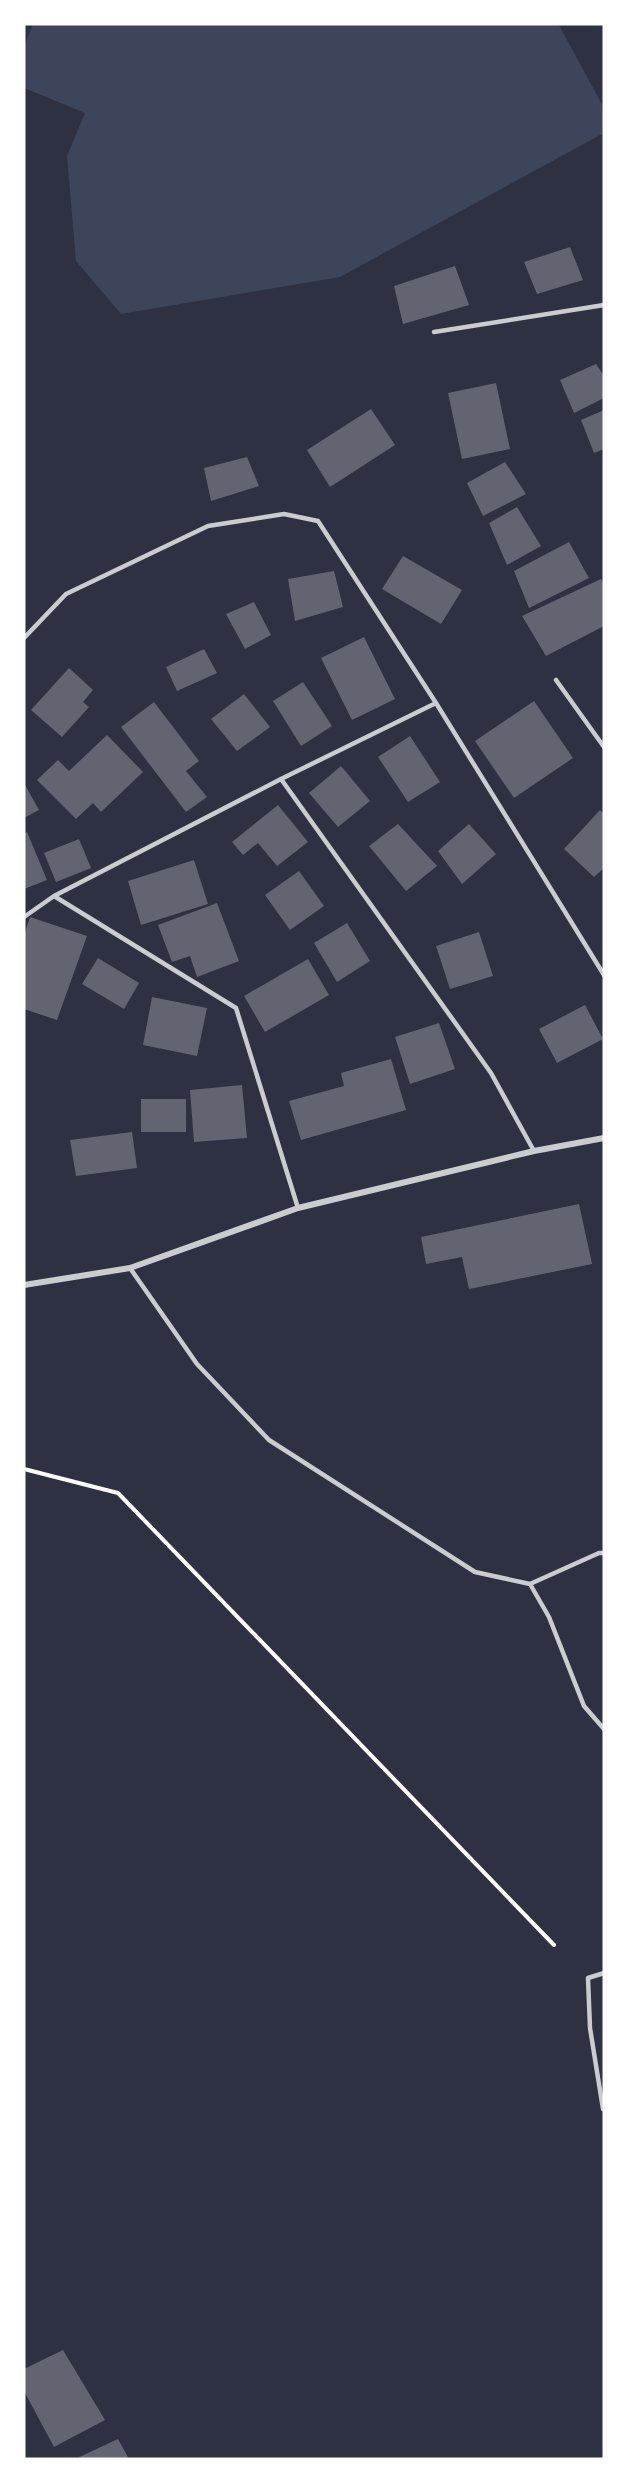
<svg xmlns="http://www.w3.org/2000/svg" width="628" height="2483" font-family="'Fira Sans Condensed',sans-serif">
<rect width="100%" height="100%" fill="#2d3142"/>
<path fill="#3c4559" d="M33 24H560L559 25 604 108V133L340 277 121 314 76 261 67 156 85 113 24 88V46Z"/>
<path fill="#626471" d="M570 247 583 280 537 294 524 262Z
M455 266 469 305 403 324 394 286Z
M596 364 604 376V398L574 413 560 380Z
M496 383 510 449 462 459 448 393Z
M371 409 395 445 330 487 307 450Z
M604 410V449L594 453 581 420Z
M247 457 259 486 211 501 204 468Z
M505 462 526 494 483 516 467 483Z
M517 507 541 546 507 565 489 523Z
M569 542 589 578 529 608 514 571Z
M403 556 462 590 441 624 382 589Z
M334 571 343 607 295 621 288 579Z
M601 579 604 584V626L546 656 522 616Z
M254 602 271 635 245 649 226 614Z
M364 637 395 699 352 720 321 658Z
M204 649 217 673 177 691 166 667Z
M69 668 93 690 83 702 89 707 62 737 31 710Z
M303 682 332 726 301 746 273 701Z
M244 694 270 727 237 751 211 719Z
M534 701 573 758 514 798 475 741Z
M154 702 199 761 186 771 207 797 186 812 121 727Z
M107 735 143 772 101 812 93 803 76 819 37 780 58 760 69 771Z
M410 736 440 782 408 802 378 757Z
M341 766 370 801 338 827 309 793Z
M24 783 39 810 24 818Z
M278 805 308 842 277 866 258 843 243 855 232 842Z
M600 810 604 814V868L594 877 564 849Z
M398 824 437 866 406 891 369 846Z
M469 824 496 854 462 884 438 851Z
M27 832 47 880 24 889V834Z
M79 839 91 868 56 882 44 853Z
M194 860 208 904 141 925 128 881Z
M299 871 324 906 290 930 265 895Z
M217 903 239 961 197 977 190 956 172 962 158 925Z
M30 917 87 936 57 1020 24 1009V935Z
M347 923 370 961 337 982 314 943Z
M479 932 493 976 450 989 436 946Z
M98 958 139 983 124 1009 82 984Z
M308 959 329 995 265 1032 244 996Z
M152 997 207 1008 197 1056 143 1045Z
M585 1005 603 1039 557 1063 539 1029Z
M439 1023 455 1069 410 1084 395 1037Z
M391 1059 406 1110 301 1140 289 1101 344 1086 341 1073Z
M242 1085 247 1138 194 1142 190 1090Z
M141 1099H186V1132H141Z
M132 1132 137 1168 76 1176 70 1140Z
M579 1204 592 1264 469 1289 462 1257 426 1264 421 1237Z
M63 2350 105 2420 54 2447 24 2391V2369Z
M118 2439 129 2459H75Z"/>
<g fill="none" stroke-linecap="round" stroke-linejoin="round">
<path stroke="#fff" stroke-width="4" d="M24 1469 118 1493 554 1945"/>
<path stroke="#caccd0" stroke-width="4.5" d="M434 332 604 305
M24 638 66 594 208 526 284 514 318 521 436 703 604 975
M556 680 604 747
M281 779 491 1073 534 1151
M54 896 236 1008 298 1208
M24 917 54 896 281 779 436 703
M130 1268 197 1364 269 1440 475 1572 530 1584 599 1553H604
M530 1584 549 1617 584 1706 604 1729
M603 2109 590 2028 588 1978 604 1973"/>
<path stroke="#caccd0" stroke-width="6" d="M24 1285 130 1268 298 1208 534 1151 604 1138"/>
</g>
<rect width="628" height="2483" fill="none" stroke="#ffffff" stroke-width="51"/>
</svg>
